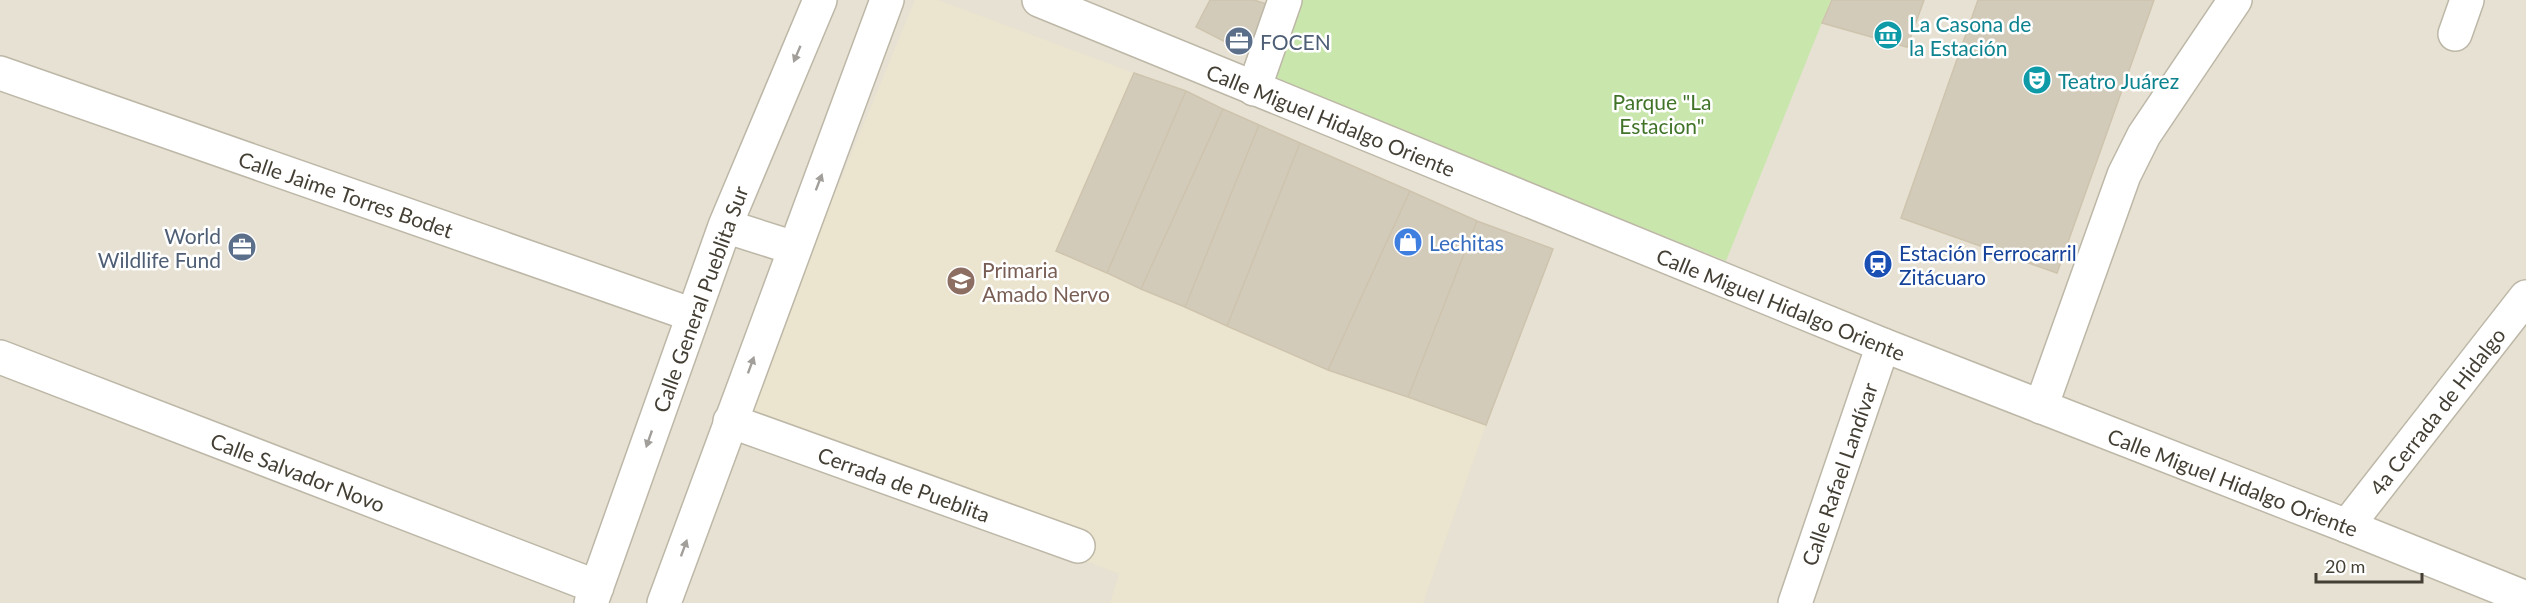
<svg xmlns="http://www.w3.org/2000/svg" width="2526" height="603" font-family="Lato,sans-serif">
<rect width="100%" height="100%" fill="#f2eee4"/>
<path fill="#e6e1d2" d="M0 0H2526V603H0Z"/>
<path fill="#ebe4ce" d="M915 0H938L1134 73 1057 251 1227 326 1486 425 1423 603H1110L1119 574 739 425Z"/>
<path fill="#c9e6ad" d="M1298 0H1831L1726 261 1266 78Z"/>
<path fill="#d3cbba" stroke="#cec3ad" stroke-width="1.5" d="M1210 0H1254L1273 6 1249 54 1196 27Z
M1832 0H1924L1907 47 1822 23Z
M1978 0H2154L2057 273 1901 218Z
M1134 73 1186 91 1107 273 1056 251Z
M1186 91 1223 109 1141 289 1107 273Z
M1223 109 1259 125 1185 307 1141 289Z
M1259 125 1300 143 1227 326 1185 307Z
M1300 143 1410 191 1328 370 1227 326Z
M1410 191 1477 221 1408 397 1328 370Z
M1477 221 1553 249 1486 425 1408 397Z"/>
<g fill="none" stroke-linecap="round" stroke-linejoin="round">
<g stroke="#bdb7a7" stroke-width="36">
<path id="minor" d="M2455 34 2467 0
M0 73 693 315
M1254 89 1285 0
M725 226 794 248
M0 357 597 587
M2041 407 2124 175 2144 135 2235 0
M730 421 1078 546
M2347 526 2526 297
M591 603 725 226 820 0
M1795 603 1883 345"/>
</g>
<g stroke="#bdb7a7" stroke-width="36">
<path id="tertiary" d="M1039 0 1883 345 2347 526 2526 598
M664 603 887 0"/>
</g>
<use href="#minor" stroke="#fff" stroke-width="33"/>
<use href="#tertiary" stroke="#fff" stroke-width="33"/>
</g>
<defs><path id="oneway-solid" d="M-6-.8H1V-3.2L6.5 0L1 3.2V.8H-6Z" transform="scale(1.5)"/></defs>
<g fill="#a29f9a">
<use href="#oneway-solid" transform="translate(797 54) rotate(113)"/>
<use href="#oneway-solid" transform="translate(819 182) rotate(-69)"/>
<use href="#oneway-solid" transform="translate(751 365) rotate(-70)"/>
<use href="#oneway-solid" transform="translate(649 439) rotate(109)"/>
<use href="#oneway-solid" transform="translate(684 548) rotate(-70)"/>
</g>
<defs>
<g id="museum-disc" transform="scale(1.5)"><circle r="9.5" fill="#0f9aa8" stroke="#fff"/><path d="M0-6L6-3V-2H-6V-3ZM-5-1h2V3h-2ZM-1-1h2V3h-2ZM3-1h2V3H3ZM-6 4H6V6H-6Z" fill="#fff"/></g>
<g id="office-disc" transform="scale(1.5)"><circle r="9.5" fill="#5c6f8a" stroke="#fff"/><path d="M-6-3h4V-5.5h4V-3h4V5H-6ZM-1-4.5V-3h2v-1.5ZM-6 0V1H6V0Z" fill="#fff"/></g>
<g id="theatre-disc" transform="scale(1.5)"><circle r="9.5" fill="#0f9aa8" stroke="#fff"/><path d="M-5-5.5Q0-4 5-5.5V0Q5 5 0 6Q-5 5-5 0ZM-3.3-2.5H-1v1.5H-3.3ZM1-2.5H3.3v1.5H1ZM-2.8 1Q0 5.5 2.8 1Z" fill="#fff"/></g>
<g id="shop-disc" transform="scale(1.5)"><circle r="9.5" fill="#3f7fe0" stroke="#fff"/><path d="M-5-2.5h2.3a2.7 3.5 0 0 1 5.4 0H5L5.5 6h-11ZM-1.5-2.5h3a1.5 2.3 0 0 0-3 0Z" fill="#fff"/></g>
<g id="station-disc" transform="scale(1.5)"><circle r="9.5" fill="#1a4fb4" stroke="#fff"/><path d="M-3-6H3Q5-6 5-4V2Q5 4 3 4L4.5 6H3L1.5 4h-3L-3 6H-4.5L-3 4Q-5 4-5 2V-4Q-5-6-3-6ZM-3.5-4v3h7v-3ZM-3.5 1v1.5H-2V1ZM2 1v1.5H3.5V1Z" fill="#fff"/></g>
<g id="school-disc" transform="scale(1.5)"><circle r="9.5" fill="#8d6e63" stroke="#fff"/><path d="M0-5L7-2L0 1L-7-2ZM-4 1L0 2.5L4 1V4Q0 6-4 4Z" fill="#fff"/></g>
</defs>
<g fill-rule="evenodd">
<use href="#museum-disc" x="1888" y="35"/>
<use href="#office-disc" x="1239" y="41"/>
<use href="#theatre-disc" x="2037" y="80"/>
<use href="#shop-disc" x="1408" y="242"/>
<use href="#office-disc" x="242" y="247"/>
<use href="#station-disc" x="1878" y="264"/>
<use href="#school-disc" x="961" y="281"/>
</g>
<g text-anchor="middle" dominant-baseline="central" stroke-width="5" stroke-linejoin="round" paint-order="stroke">
<g font-size="21" fill="#0d838f" stroke="#fff" text-anchor="start">
<text x="1909" y="23">La Casona de<tspan x="1909" dy="24">la Estación</tspan></text>
<text x="2058" y="80">Teatro Juárez</text>
</g>
<g font-size="21" fill="#4e5e75" stroke="#fff" text-anchor="start">
<text x="1260" y="41">FOCEN</text>
<text x="221" y="235" text-anchor="end">World<tspan x="221" dy="24">Wildlife Fund</tspan></text>
</g>
<g font-size="21" fill="#417429" stroke="#fff">
<text x="1662" y="101">Parque "La<tspan x="1662" dy="24">Estacion"</tspan></text>
</g>
<g font-size="21" fill="#443f34" stroke="#fff">
<text transform="translate(1331 120) rotate(22)">Calle Miguel Hidalgo Oriente</text>
<text transform="translate(346 194) rotate(19)">Calle Jaime Torres Bodet</text>
<text transform="translate(700 299) rotate(-70)">Calle General Pueblita Sur</text>
<text transform="translate(1781 304) rotate(22)">Calle Miguel Hidalgo Oriente</text>
<text transform="translate(2437 411) rotate(-52)">4a Cerrada de Hidalgo</text>
<text transform="translate(298 472) rotate(21)">Calle Salvador Novo</text>
<text transform="translate(1839 474) rotate(-71)">Calle Rafael Landívar</text>
<text transform="translate(2233 482) rotate(21)">Calle Miguel Hidalgo Oriente</text>
<text transform="translate(904 484) rotate(20)">Cerrada de Pueblita</text>
</g>
<g font-size="21" fill="#366cbe" stroke="#fff" text-anchor="start">
<text x="1429" y="242">Lechitas</text>
</g>
<g font-size="21" fill="#164399" stroke="#fff" text-anchor="start">
<text x="1899" y="252">Estación Ferrocarril<tspan x="1899" dy="24">Zitácuaro</tspan></text>
</g>
<g font-size="21" fill="#785e54" stroke="#fff" text-anchor="start">
<text x="982" y="269">Primaria<tspan x="982" dy="24">Amado Nervo</tspan></text>
</g>
</g>
<path d="M2316 573v9h106v-9" fill="none" stroke="#443f34" stroke-width="3"/>
<text x="2325" y="573" font-size="18" fill="#443f34" stroke="#ffffff" stroke-width="4.5" paint-order="stroke">20 m</text>
</svg>
